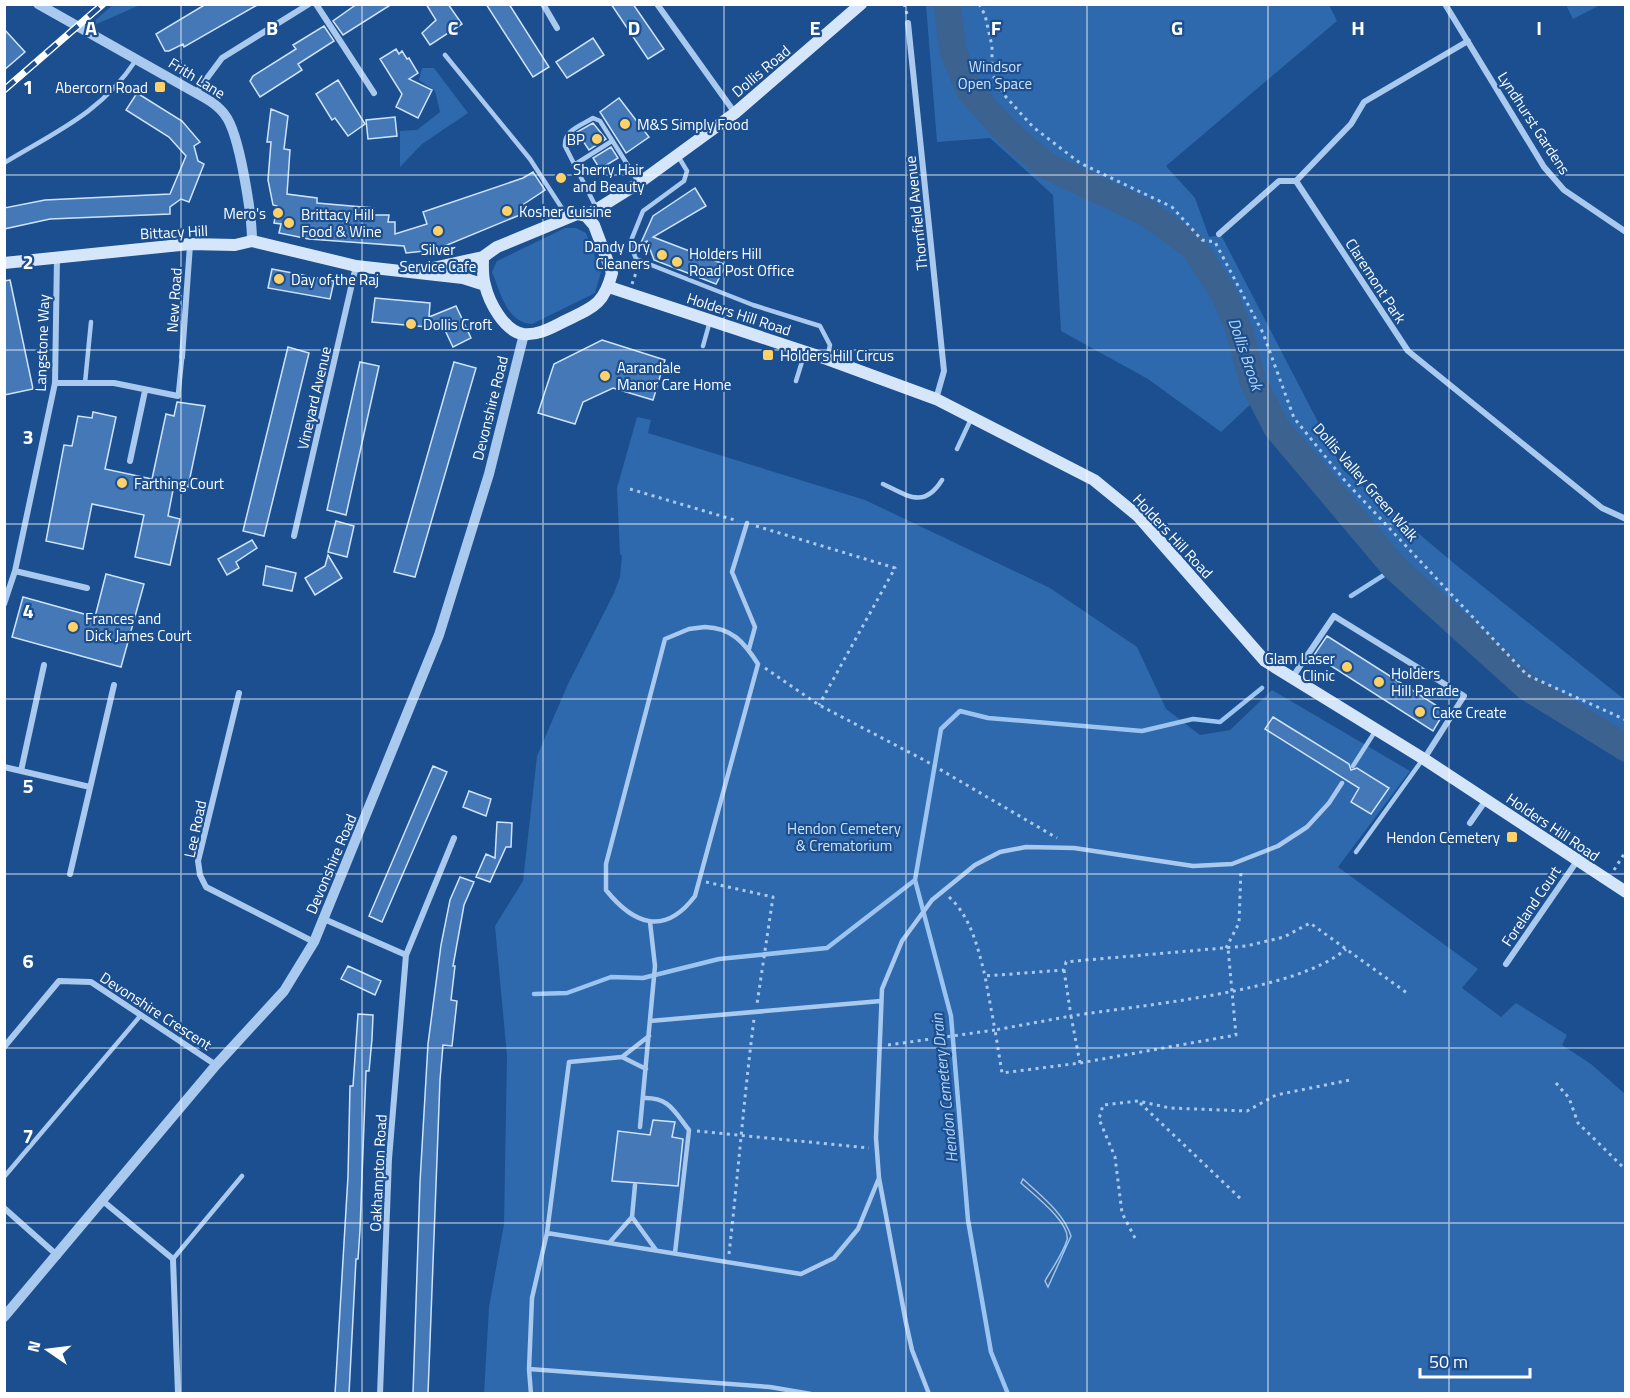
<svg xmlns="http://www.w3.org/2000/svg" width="1630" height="1398" font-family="'Titillium Web',sans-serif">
<rect width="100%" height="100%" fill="#1b4f8f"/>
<path fill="#2e69ad" d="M113 5H140L85 29Z
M926 5H1329L1337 21 1166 166 1195 198 1209 237 1221 235 1343 470 1456 565 1625 700V763C1489 673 1335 544 1254 401L1221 432 1148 379 1061 331 1053 195 990 138 937 142Z
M1566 5H1600L1573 19Z
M422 68H434L468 113 422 144 400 167V131L417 130 440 112 435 91 419 80Z
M565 228H576L586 233 601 272 595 293 532 324C506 322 501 293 492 272L497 261Z
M637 417 651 420 648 433 865 500 1050 588 1137 647 1166 709 1200 735 1230 730 1272 690 1410 771 1338 867 1478 969 1462 988 1501 1017 1516 1003 1567 1035 1562 1045 1591 1064 1625 1094V1393L484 1394 489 1307 504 1224 507 1056 495 926 523 881 537 756 568 684 614 593 620 577 622 556 620 554 617 488Z"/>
<path fill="#3c6290" stroke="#9cc4f0" stroke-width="1.5" d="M1023 1179C1041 1196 1063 1212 1071 1236L1048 1287 1045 1281C1052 1268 1063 1254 1067 1240 1071 1223 1033 1194 1021 1183Z"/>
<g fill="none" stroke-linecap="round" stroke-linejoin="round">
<path stroke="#9cc4f0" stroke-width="4.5" d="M1351 596 1395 568
M534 994 567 993 611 977 643 978 719 959 827 948 915 880
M1008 1394 991 1352 968 1220 951 1016 915 880 941 729 960 711 988 718 1142 731 1193 719 1220 722 1262 688"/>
<path stroke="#3c6290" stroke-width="27" d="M947 4 953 51 969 90 1005 130 1045 165 1147 213 1194 247 1224 294 1239 330 1253 382 1277 428 1395 568 1527 687 1626 748"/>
</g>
<path fill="#4478b7" stroke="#cfe3fa" stroke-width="1.5" d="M206 4H259L184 47 183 44 169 51H165L156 34Z
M357 4H392L343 35 333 21Z
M426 4H448L462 24 430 45 422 33 436 20Z
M486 4H509L549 67 533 77Z
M611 4H633L664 49 648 59Z
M324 26 334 41 298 64 302 70 260 97 250 81 253 76 296 49 293 45Z
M4 29 25 52 4 70Z
M593 38 604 55 567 78 556 62Z
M396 49 399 54 402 51 407 59 409 58 418 73 409 79 432 90 418 118 396 107 402 94 380 59Z
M338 80 365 124 348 136 335 118 332 120 316 94Z
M137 93 182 121 200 142 194 146 198 161 204 164 189 202 181 199 170 207V214L50 219 4 229V208L45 200 170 194 186 156 169 137 126 110Z
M619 98 649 137 626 153 600 112Z
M271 109 288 116 284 149 290 150 287 194 317 198V203L374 208V215H389L388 222H395V234L427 224 423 212 523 178 533 172 545 190 524 204 527 212 435 250 406 253 404 246 309 239 279 233 281 224 274 223 277 206 273 205 268 180 271 142H267Z
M395 117 397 136 368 139 366 120Z
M593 123 606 139 589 150 577 132Z
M611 147 618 158 600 169 593 158Z
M695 188 706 206 653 237 726 265 716 284 654 260 647 241 640 245 653 216Z
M272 269 334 281 330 299 268 288Z
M10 280 33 389 4 395V281Z
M375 298 430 303 429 317 456 306 471 338 453 347 443 326 439 328 372 322Z
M602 340 665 360 653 400 613 388 583 402 575 424 538 413 554 364Z
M288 347 309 353 264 536 243 531Z
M360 362 379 366 346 515 327 510Z
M454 362 476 368 415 577 394 572Z
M177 402 205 406 188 487 174 485 168 516 180 519 170 565 135 557 144 515 92 504 83 549 46 541 64 445 72 446 78 416 92 418 93 412 116 417 105 469 152 479 166 414 174 416Z
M336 521 354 526 347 557 328 552Z
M252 540 257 548 236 562 239 568 227 575 218 559Z
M328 555 342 578 315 595 305 578 325 566Z
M266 566 296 573 292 591 263 585Z
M106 574 144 584 121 667 12 637 23 597 95 617Z
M1327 636 1445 711 1433 731 1314 655Z
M1273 717 1349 764 1351 770 1357 768 1389 788 1371 814 1351 802 1359 788 1265 729Z
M433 766 447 772 382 922 369 916Z
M469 791 491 799 486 816 463 807Z
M497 822 512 823 511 847H506L490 882 476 877 486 854 495 858Z
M460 877 474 882 464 905 453 966H455L451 1000 457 1001 452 1046 443 1045 440 1080 428 1394H413L420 1182 428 1044 441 945 450 900Z
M348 966 381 981 375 995 341 979Z
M358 1014 373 1015 372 1039 369 1071H366L360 1230 358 1259H356L349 1394H335L348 1176 350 1086H353Z
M653 1120 675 1122 672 1137 683 1139 678 1186 612 1181 618 1131 650 1135Z"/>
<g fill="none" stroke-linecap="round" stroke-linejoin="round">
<path stroke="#a9c9ee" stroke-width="3" stroke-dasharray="3 4.5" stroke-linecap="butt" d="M904 4 907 14
M979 4 985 15 992 46V74L1006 97 1033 127 1080 163 1172 207 1202 240 1215 242 1263 333 1294 418 1346 482 1527 675 1626 720
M632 284 637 270
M630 489 738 521
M756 526 895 568 819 705
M765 668 819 705 924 760 1057 838
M1614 870 1626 851
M706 882 773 897 757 1004
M949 897C971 917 978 948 985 976
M1226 948 1239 923 1241 869
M1064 970 1071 1016C1140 1005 1297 992 1346 949
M888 1045 995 1030 985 976 1064 970 1066 962 1075 961 1246 946 1284 937 1310 923 1407 993
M1080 1063 1071 1016 995 1030 1002 1073 1080 1063 1236 1035 1228 948
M1556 1083 1569 1098 1578 1123 1626 1170
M1140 1103 1243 1201
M697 1131 869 1148
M1135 1238 1122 1213 1115 1157 1099 1119 1103 1105 1138 1101 1170 1108 1247 1111 1276 1095 1350 1080
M729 1254C738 1175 744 1097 754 1019"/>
<path stroke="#a9c9ee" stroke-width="4.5" d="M445 55 530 159 567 216
M678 156 687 171 684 181 643 211 630 243 636 259 753 305 820 326 830 345 827 359
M4 163C57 131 101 113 136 60
M574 165 612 141
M596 207 565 146C564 130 580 126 593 118L600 121 639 183
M703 346 710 321
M796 381 805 352
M85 383 91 322
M957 449 971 419
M883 484C908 496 924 509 942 480
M747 523 732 572 755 627 749 649
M705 627C732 628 744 642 758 664L695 896C665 936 634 925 606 890V864L665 639 689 629Z
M1353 766 1376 730
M1356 852 1423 759
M650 1021 881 1001
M649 1036 622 1057 569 1062 547 1233 801 1274 834 1258 858 1229 879 1178
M622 1057 646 1069
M643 1098C669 1097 674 1111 689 1130L675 1253
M640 1127 655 966 650 922
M4 1177 141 1015
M635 1185 632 1217 656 1250
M610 1242 632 1217
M173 1259 242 1176
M529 1369 532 1298 547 1233
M531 1394 529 1369 770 1387 811 1394
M929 1394 912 1350 906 1323 879 1178 876 1138 882 989 902 941 932 900 975 865 1000 852 1026 847 1074 848 1193 866 1232 864 1278 846 1307 827 1329 803 1342 783"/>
<path stroke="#a9c9ee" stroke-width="5" d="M178 396 182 357"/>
<path stroke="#a9c9ee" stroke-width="6" d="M316 4 374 93
M543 4 557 28
M657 4 735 113
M1445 4 1544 167 1564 190 1626 232
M908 23 944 371 936 399
M1468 41 1364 102 1351 124 1296 181 1408 351 1602 508 1626 519
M196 93 222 58 309 4
M1219 234 1279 181H1296
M182 357 190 245
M55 383H114L178 396
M130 461 145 391
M294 536 356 266
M15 571 87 588
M4 604 15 571 55 383 57 257
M1292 678 1334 616 1464 696 1424 759
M239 693 198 861 200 875 206 887 314 942
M4 767 90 787
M21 771 44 665
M1470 823 1486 800
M70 874 114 685
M324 919 406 955
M1506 964 1577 861
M4 1047 59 981 91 982 216 1065
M104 1202 173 1259 178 1394
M4 1208 58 1256
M380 1394 389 1159 406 955 454 838"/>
<path stroke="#a9c9ee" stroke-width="10" d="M38 4 196 93C207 99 218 105 225 115 240 134 252 217 252 241
M4 1317 216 1065 284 991 314 942 439 635 489 474 524 334"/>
<path stroke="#d6e6fa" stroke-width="12" d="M586 216 639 183 735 113 861 4
M4 263 190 244 235 245 252 241 356 266 463 278 485 285
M424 270 483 257 497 247 577 214 586 216 594 225 612 273C604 304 594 307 567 320 554 326 539 336 523 334 504 331 489 302 485 285 482 276 483 266 483 257
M609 287 827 359 936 399 1094 480 1138 516 1265 661 1424 759 1626 892"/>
<g stroke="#fff" stroke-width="7">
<path id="rail" d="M4 90 103 4"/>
</g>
<use href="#rail" stroke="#1b4f8f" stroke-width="4.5" stroke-dasharray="14" stroke-linecap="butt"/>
</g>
<path fill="none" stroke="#fff" stroke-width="1.5" stroke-opacity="0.55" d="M181 4V1394M362 4V1394M543 4V1394M724 4V1394M906 4V1394M1087 4V1394M1268 4V1394M1449 4V1394M4 175H1626M4 350H1626M4 524H1626M4 699H1626M4 874H1626M4 1048H1626M4 1223H1626"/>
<g fill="#ffd166" stroke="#1b4f8f" stroke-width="2">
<rect x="154" y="81" width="12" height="12" rx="3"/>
<circle cx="625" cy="124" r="6"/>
<circle cx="597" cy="139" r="6"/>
<circle cx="561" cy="178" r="6"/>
<circle cx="507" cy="211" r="6"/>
<circle cx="278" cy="213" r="6"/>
<circle cx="289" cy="223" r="6"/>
<circle cx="438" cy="231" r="6"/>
<circle cx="662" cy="255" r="6"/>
<circle cx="677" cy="262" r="6"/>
<circle cx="279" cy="279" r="6"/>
<circle cx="411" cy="324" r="6"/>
<rect x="762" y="349" width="12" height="12" rx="3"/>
<circle cx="605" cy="376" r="6"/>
<circle cx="122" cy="483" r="6"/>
<circle cx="73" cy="627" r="6"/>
<circle cx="1347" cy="667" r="6"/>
<circle cx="1379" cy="682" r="6"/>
<circle cx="1420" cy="712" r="6"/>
<rect x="1506" y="831" width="12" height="12" rx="3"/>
</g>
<g text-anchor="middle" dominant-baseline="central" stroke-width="4.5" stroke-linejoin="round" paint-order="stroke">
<g font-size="15" fill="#cfe3fa" stroke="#1b4f8f">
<text x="995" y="66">Windsor<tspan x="995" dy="17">Open Space</tspan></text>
<text x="844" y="828">Hendon Cemetery<tspan x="844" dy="17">&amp; Crematorium</tspan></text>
</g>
<g font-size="15" fill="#fff" stroke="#1b4f8f">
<text transform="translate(761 71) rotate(-40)">Dollis Road</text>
<text transform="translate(197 78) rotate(32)">Frith Lane</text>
<text transform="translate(1534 123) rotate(57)">Lyndhurst Gardens</text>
<text transform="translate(916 213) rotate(-96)">Thornfield Avenue</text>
<text transform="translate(174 232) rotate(-3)">Bittacy Hill</text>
<text transform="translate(1376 281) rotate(57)">Claremont Park</text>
<text transform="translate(174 300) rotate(-86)">New Road</text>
<text transform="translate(739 314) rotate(18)">Holders Hill Road</text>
<text transform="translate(42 343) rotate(-88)">Langstone Way</text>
<text transform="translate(314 398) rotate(-77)">Vineyard Avenue</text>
<text transform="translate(490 408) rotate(-76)">Devonshire Road</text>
<text transform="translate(1366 482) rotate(49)">Dollis Valley Green Walk</text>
<text transform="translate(1173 536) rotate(47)">Holders Hill Road</text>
<text transform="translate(1553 827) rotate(34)">Holders Hill Road</text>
<text transform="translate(195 829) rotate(-78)">Lee Road</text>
<text transform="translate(331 864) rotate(-67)">Devonshire Road</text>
<text transform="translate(1531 906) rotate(-56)">Foreland Court</text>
<text transform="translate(156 1011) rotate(33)">Devonshire Crescent</text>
<text transform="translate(378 1173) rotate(-87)">Oakhampton Road</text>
</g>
<g font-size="15" fill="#fff" stroke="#1b4f8f" text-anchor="start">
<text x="148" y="87" text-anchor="end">Abercorn Road</text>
<text x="637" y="124">M&amp;S Simply Food</text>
<text x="585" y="139" text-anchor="end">BP</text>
<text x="573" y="169">Sherry Hair<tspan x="573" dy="17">and Beauty</tspan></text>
<text x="519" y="211">Kosher Cuisine</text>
<text x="266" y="213" text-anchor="end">Mero's</text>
<text x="301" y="214">Brittacy Hill<tspan x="301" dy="17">Food &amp; Wine</tspan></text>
<text x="650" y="246" text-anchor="end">Dandy Dry<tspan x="650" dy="17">Cleaners</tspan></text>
<text x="438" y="249" text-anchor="middle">Silver<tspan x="438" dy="17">Service Cafe</tspan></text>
<text x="689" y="253">Holders Hill<tspan x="689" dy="17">Road Post Office</tspan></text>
<text x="291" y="279">Day of the Raj</text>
<text x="423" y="324">Dollis Croft</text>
<text x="780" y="355">Holders Hill Circus</text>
<text x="617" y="367">Aarandale<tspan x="617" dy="17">Manor Care Home</tspan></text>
<text x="134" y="483">Farthing Court</text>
<text x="85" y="618">Frances and<tspan x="85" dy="17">Dick James Court</tspan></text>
<text x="1335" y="658" text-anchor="end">Glam Laser<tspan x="1335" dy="17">Clinic</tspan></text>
<text x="1391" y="673">Holders<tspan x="1391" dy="17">Hill Parade</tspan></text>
<text x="1432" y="712">Cake Create</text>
<text x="1500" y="837" text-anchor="end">Hendon Cemetery</text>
</g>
<g font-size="16" font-style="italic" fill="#b5d3f5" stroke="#1b4f8f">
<text transform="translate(1246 354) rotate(71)">Dollis Brook</text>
<text transform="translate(944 1088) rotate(-96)">Hendon Cemetery Drain</text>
</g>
</g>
<g font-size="20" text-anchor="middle" font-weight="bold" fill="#fff" stroke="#1b4f8f" stroke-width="4.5" stroke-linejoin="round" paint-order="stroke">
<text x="91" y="35">A</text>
<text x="272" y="35">B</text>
<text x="453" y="35">C</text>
<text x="634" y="35">D</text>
<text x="815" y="35">E</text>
<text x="996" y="35">F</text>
<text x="1177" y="35">G</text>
<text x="1358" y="35">H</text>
<text x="1539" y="35">I</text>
<text x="28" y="94">1</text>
<text x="28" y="269">2</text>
<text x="28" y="444">3</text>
<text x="28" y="618">4</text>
<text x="28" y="793">5</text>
<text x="28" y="968">6</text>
<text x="28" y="1143">7</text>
</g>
<rect width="1630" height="1398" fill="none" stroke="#ffffff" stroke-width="12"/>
<g transform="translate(48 1350) rotate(284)" stroke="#1b4f8f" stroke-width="4.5" paint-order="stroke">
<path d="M0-4.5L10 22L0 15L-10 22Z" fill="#ffffff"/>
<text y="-9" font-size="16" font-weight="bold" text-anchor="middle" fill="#ffffff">N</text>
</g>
<path d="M1420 1368v9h110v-9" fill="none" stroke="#ffffff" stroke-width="3"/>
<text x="1429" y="1368" font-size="18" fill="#ffffff" stroke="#1b4f8f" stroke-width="4.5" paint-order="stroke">50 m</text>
</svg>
